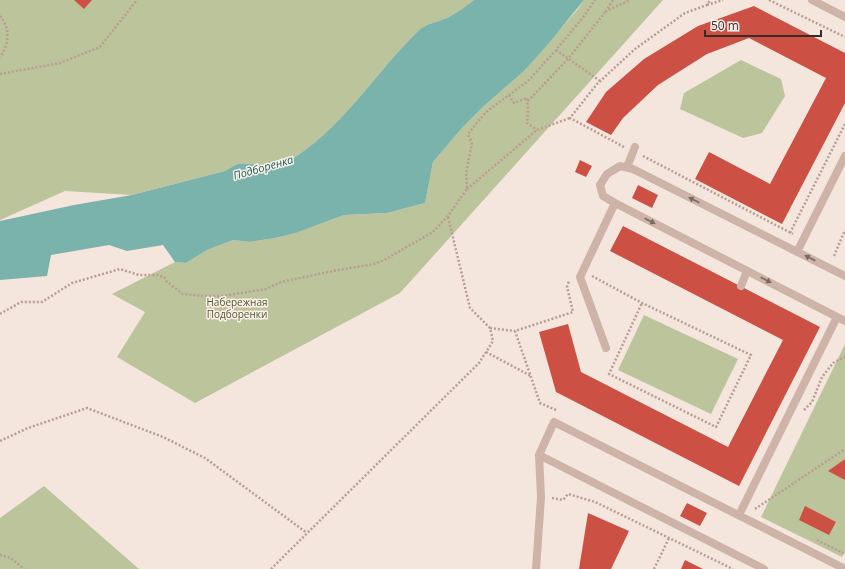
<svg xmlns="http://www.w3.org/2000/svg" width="845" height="569" font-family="'Open Sans',sans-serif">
<rect width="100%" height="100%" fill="#f4e6dd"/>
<path fill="#bcc49c" d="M0 0H474C466 6 458 12 449 17 439 22 426 23 418 31 374 74 341 131 287 162 274 169 253 162 238 164 234 165 229 169 225 171L132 195 65 191 0 220Z
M584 0H663L400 293 195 403 117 357 145 312 112 294 175 262 186 263 207 250 233 240 250 242 275 238 296 233 344 215 387 213 425 203 433 162 462 128 484 106 523 72 577 10Z
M741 60 781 79 785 96 762 133 743 138 680 109 684 93Z
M644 315 738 359 711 414 618 370Z
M845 344V551L842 557 761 517Z
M44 486 139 569H0V518Z"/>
<path fill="#7ab2ac" d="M474 0H584L549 43 523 72 484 106 462 128 433 162 425 203 387 213 344 215 296 233 275 238 250 242 233 240 207 250 186 263 175 262 163 245 127 251 109 245 51 255 47 276 0 280V221L74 205 132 195 225 171C229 169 234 165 238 164 253 162 274 169 287 162 341 131 374 74 418 31 426 23 439 22 449 17 458 12 466 6 474 0Z"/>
<path fill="#cc5043" d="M74 0H92L84 9Z
M754 6 845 53V103L782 224 695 179 709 152 770 184 826 78 749 38 707 54 658 85 623 118 611 135 586 122 606 92 644 59 698 26Z
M580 160 592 166 586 177 575 172Z
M638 185 658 195 652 208 632 198Z
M623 226 820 327 739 486 556 392 539 332 568 324 581 372 728 447 783 340 610 251Z
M845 459V480L828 471Z
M687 503 707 513 700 526 680 516Z
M805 506 836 522 829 535 799 520Z
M588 513 629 531 611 569H579Z
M685 560 703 569H681Z"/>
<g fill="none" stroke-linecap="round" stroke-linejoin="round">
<path stroke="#b99d92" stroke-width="2.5" stroke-dasharray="2 2" stroke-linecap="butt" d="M613 0 606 11 630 0
M769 0 845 37
M707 5 723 0
M0 16C11 28 9 45 0 57
M556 50 600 81
M0 74 60 63 100 47 137 0
M509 95 514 103 527 98 528 109 527 123 537 130
M528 101 568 59 606 11
M624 147 570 118 597 84 635 49 685 13 707 5 710 0
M643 156 793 234
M467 189 537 130 570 118
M790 233 845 124
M834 256 845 230
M592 276 642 303 751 355 716 427 609 374 642 303
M0 314 21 302H42L72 283 120 269 139 275H157L164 277 167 282 183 294 203 296H222L266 289 281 282 333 271 374 264 384 260 433 232 448 216 467 189 466 173 472 143 468 134 486 112 528 81 556 50 584 16 595 0
M490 328 515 331
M486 352 531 376
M556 410 540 403 515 331 573 312 567 287 569 281
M804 410 812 402 822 377 833 363 845 357
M0 441 28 428 87 408 163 437 205 458 307 533
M552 498 563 500 568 494 595 502 733 569
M755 509 845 449
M817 540 845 554
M0 555 11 558 24 569
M271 569 479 363 493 341 490 328 470 308 448 217
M654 569 669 538"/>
<path stroke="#cdb3a8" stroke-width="8" d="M812 0 845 17
M627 167 635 147
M797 252 845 156
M845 276 633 169 620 166 607 174 600 185 603 196 615 203 845 321
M741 286 747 271
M606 348 580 277 615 203
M539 455 764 569
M739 515 837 317
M536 569 541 497 539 455 554 422 845 569"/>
</g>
<defs><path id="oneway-solid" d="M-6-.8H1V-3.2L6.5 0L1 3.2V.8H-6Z"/></defs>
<g fill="#7c6862">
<use href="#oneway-solid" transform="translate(694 200) rotate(-153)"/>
<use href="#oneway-solid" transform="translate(650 221) rotate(27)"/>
<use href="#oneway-solid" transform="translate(810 258) rotate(-153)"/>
<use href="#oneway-solid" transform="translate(766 280) rotate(27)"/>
</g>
<g text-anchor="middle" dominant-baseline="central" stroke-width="3" stroke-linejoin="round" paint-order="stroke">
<g font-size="10" fill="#4e592b" stroke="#fbf0ea">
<text x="237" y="302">Набережная<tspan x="237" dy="12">Подборенки</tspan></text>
</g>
<g font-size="11" font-style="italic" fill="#1c5d58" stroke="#fbf0ea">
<text transform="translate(263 167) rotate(-16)">Подборенка</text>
</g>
</g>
<path d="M705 30v6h116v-6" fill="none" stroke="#392b28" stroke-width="2"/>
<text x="711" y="30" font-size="12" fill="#392b28" stroke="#fbf0ea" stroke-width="3" paint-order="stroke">50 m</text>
</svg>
